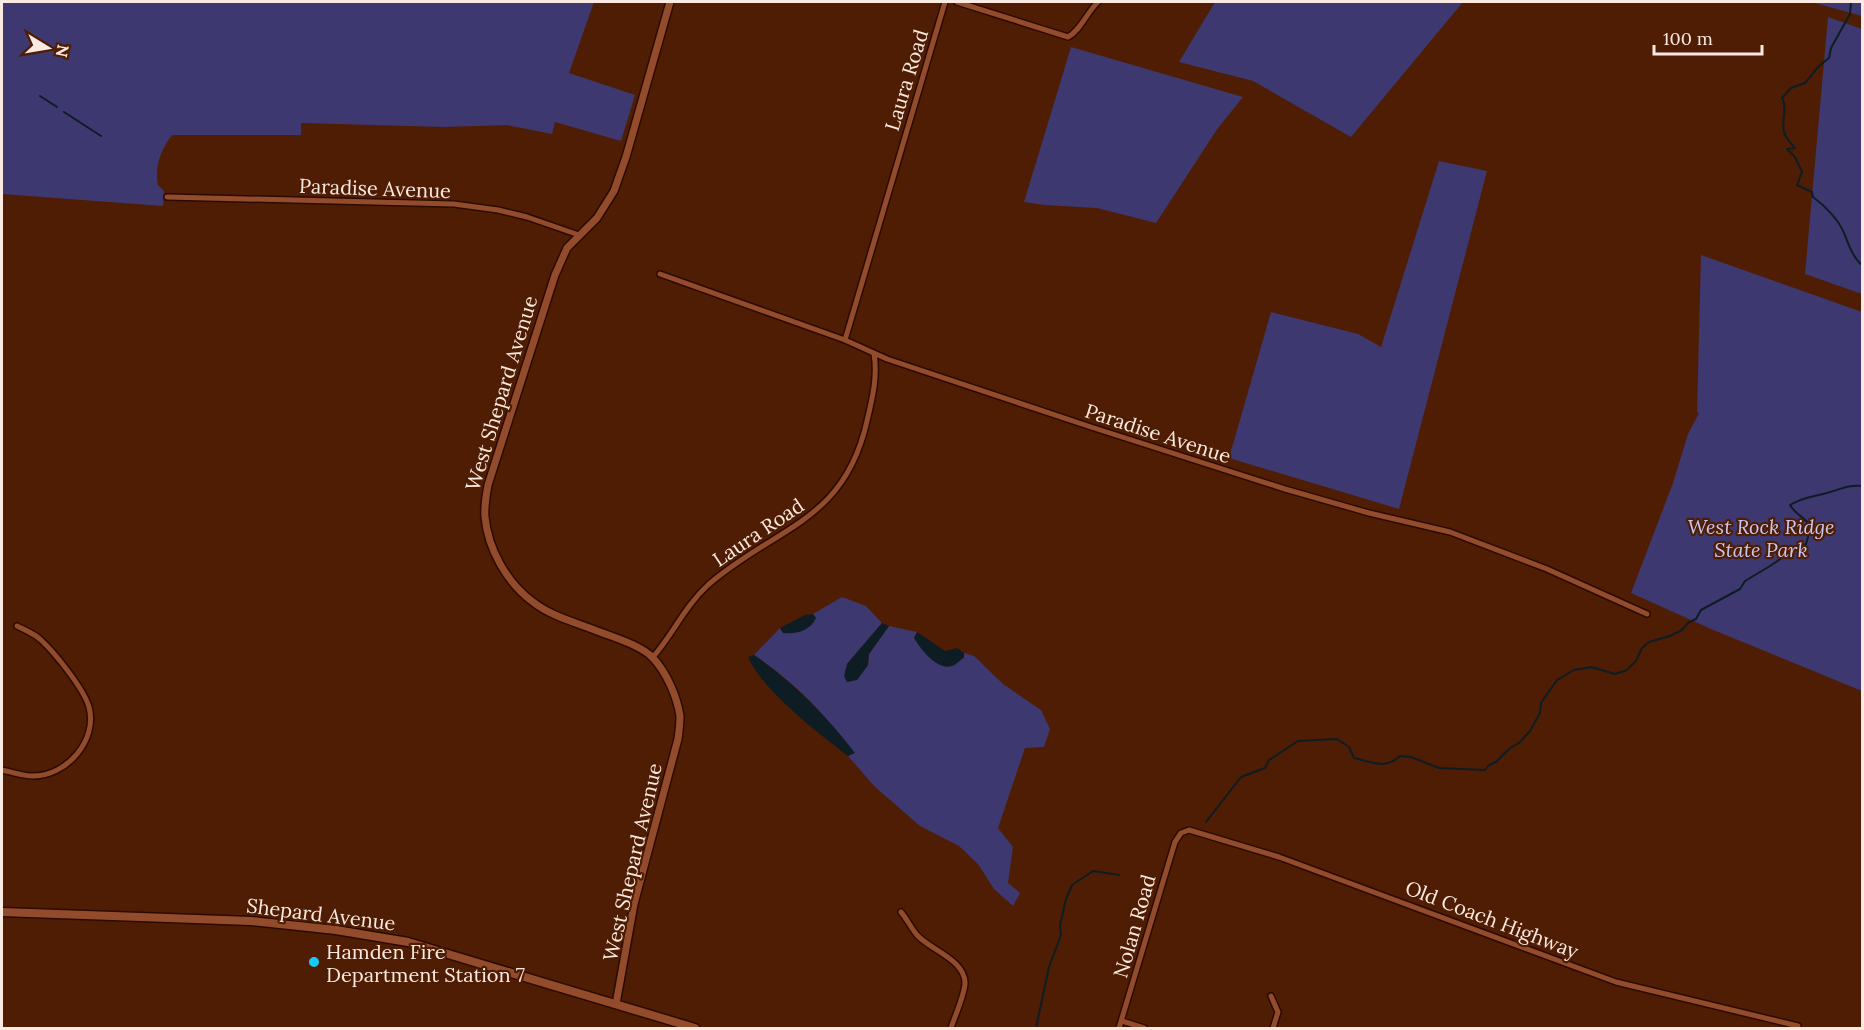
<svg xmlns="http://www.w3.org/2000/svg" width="1864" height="1030" font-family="Lora,serif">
<rect width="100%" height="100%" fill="#4f1d03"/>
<path fill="#3d3870" d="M2 2H594L569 73 635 95 621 141 555 122 552 134 507 125 444 127 301 123V135H172C161 150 154 167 158 185L164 191 163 206 2 194Z
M1215 2H1463L1351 137 1253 81 1179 62Z
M1811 2H1862V16Z
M1828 17 1862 29V294L1805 274Z
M1071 47 1243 97 1218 128 1156 223 1097 208 1045 205 1024 202Z
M1439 161 1487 171 1399 509 1229 458 1271 312 1358 334 1381 347Z
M1701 255 1862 312V691L1711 629 1631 593 1673 483 1688 434 1699 413 1697 412Z
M842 597 866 606 882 623 847 664 857 680 868 665 869 654 889 626 917 632 914 638 944 666H951L964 658V653L974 656 1003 684 1041 710 1050 729 1044 747 1025 748 998 828 1013 847 1008 883 1020 893 1013 906 994 889 978 864 959 846 920 826 874 786 848 756 854 753C826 715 794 681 754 655L780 628 783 633 816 618 813 614Z"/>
<path fill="#0e1d23" d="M813 614 816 618C810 631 797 634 783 633L780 628 805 615Z
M882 623 889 626 869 654 868 665 857 680 847 682 844 676 847 664Z
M917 632 945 651 957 648 964 653V657C960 660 956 665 952 666 937 671 920 648 914 638Z
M754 655C793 682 826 715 855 753L848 756C818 733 763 691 748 657Z"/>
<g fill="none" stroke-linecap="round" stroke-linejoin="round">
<path stroke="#0e1d23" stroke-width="2" d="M1851 2 1850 14 1831 48 1829 58 1819 66 1805 83 1791 88 1782 98C1788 108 1781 121 1784 132 1786 139 1791 143 1795 148L1787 149 1795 157 1802 172 1797 185 1812 192 1813 197C1824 205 1839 220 1844 233 1848 243 1853 258 1862 265
M40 96 57 107
M64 112 101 136
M1206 822 1241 777 1265 768 1269 760 1298 741 1337 739 1349 747 1354 758C1372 762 1385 770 1400 756L1411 757 1439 768 1485 770 1489 765 1496 762 1510 748 1519 743 1530 731 1540 713 1541 703 1557 680 1574 670 1591 667 1615 674 1627 670 1636 661 1642 648 1649 642 1670 636 1682 630 1688 623 1696 619 1701 610 1740 589 1745 581 1770 566 1792 551 1806 544 1811 526C1804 517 1795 514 1790 505 1801 498 1811 497 1823 494 1837 491 1848 484 1862 486
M1036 1028 1049 967 1061 935 1060 925 1066 899 1072 885 1093 871 1119 875"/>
<g stroke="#2d0a00" stroke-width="8">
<path id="minor" d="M957 2 1068 37C1081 30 1087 12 1098 2
M167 197 454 204 498 210 527 217 579 235
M660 274 845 340 887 359 1091 427 1285 489 1369 513 1450 532 1547 569 1647 614
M845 340 945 2
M653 657C673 634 685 606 708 585 776 526 844 523 867 421 872 400 878 376 874 354
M2 770C12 772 23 776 33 776 67 776 98 740 89 707 84 689 55 653 41 640 35 634 25 630 17 626
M901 912C907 919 911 928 917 935 930 950 966 960 965 984 964 996 955 1016 951 1028
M1271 996 1278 1012 1273 1028
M1122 1021 1144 1028
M1119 1028 1175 842 1181 833 1189 830 1279 857 1616 982 1798 1026"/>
</g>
<g stroke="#2d0a00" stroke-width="10">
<path id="tertiary" d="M616 1004 634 904 678 739C679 732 680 724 680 716 677 697 667 673 653 658 642 646 616 638 600 632 578 623 552 617 533 602 507 583 488 549 485 517 484 507 486 496 488 485L555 275 567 248 597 218 614 191 626 157 670 2"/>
</g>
<g stroke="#2d0a00" stroke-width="11">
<path id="secondary" d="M2 912 251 921 336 930 408 942 695 1028"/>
</g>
<use href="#minor" stroke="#924c2c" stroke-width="5"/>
<use href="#tertiary" stroke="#924c2c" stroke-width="7"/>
<use href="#secondary" stroke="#924c2c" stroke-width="8"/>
</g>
<circle fill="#18cafc" stroke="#4f1d03" stroke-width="2" cx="314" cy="962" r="6"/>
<g text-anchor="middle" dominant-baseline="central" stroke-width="4.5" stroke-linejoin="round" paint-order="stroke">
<g font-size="20" fill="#faeae2" stroke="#4f1d03">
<text transform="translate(906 80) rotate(-73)">Laura Road</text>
<text transform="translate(375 188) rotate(2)">Paradise Avenue</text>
<text transform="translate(501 393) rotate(-73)">West Shepard Avenue</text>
<text transform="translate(1158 433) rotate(18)">Paradise Avenue</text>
<text transform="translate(758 532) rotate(-34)">Laura Road</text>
<text transform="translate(632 862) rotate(-77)">West Shepard Avenue</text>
<text transform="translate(321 914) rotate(7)">Shepard Avenue</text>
<text transform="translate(1492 919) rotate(21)">Old Coach Highway</text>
<text transform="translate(1134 926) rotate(-74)">Nolan Road</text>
</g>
<g font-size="20" font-style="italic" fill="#c8c8f4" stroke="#4f1d03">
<text x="1761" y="526">West Rock Ridge<tspan x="1761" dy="23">State Park</tspan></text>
</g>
<g font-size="20" fill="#faeae2" stroke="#4f1d03" text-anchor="start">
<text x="326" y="951">Hamden Fire<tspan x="326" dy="23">Department Station 7</tspan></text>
</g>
</g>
<rect width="1864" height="1030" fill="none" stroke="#faeae2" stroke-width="6"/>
<g transform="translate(48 48) rotate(101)" stroke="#4f1d03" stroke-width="4.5" paint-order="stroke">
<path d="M0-4.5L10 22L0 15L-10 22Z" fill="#faeae2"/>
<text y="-9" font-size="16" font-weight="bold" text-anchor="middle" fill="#faeae2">N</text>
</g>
<path d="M1654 45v9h108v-9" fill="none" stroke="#faeae2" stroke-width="3"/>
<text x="1663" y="45" font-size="18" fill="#faeae2" stroke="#4f1d03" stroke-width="4.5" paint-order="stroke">100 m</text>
</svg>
